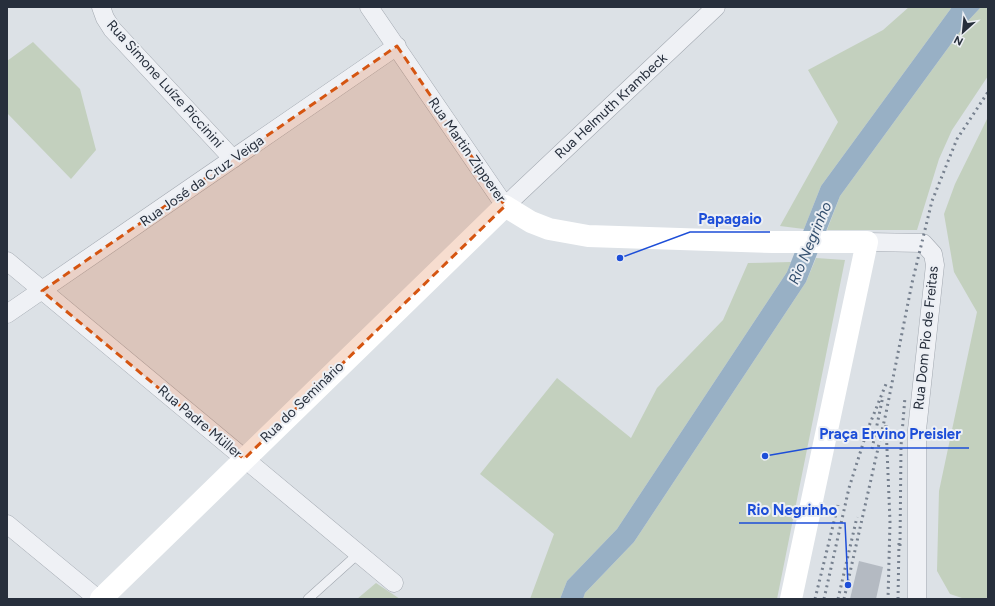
<svg xmlns="http://www.w3.org/2000/svg" width="995" height="606" font-family="Figtree,sans-serif">
<rect width="100%" height="100%" fill="#dce1e6"/>
<path fill="#c3d0be" d="M909 7H952L821 186 804 229 780 226 838 122 808 70 883 30Z
M981 7H988V76L952 130 939 159 917 230H827L840 196 967 22Z
M33 42 80 89 96 150 71 179 7 113V61Z
M988 117V599H965L950 594 937 571 939 491 977 312 954 272 944 214 955 184Z
M816 258 845 260 777 599H583L585 593 634 542 806 282Z
M791 262 787 272 617 529 567 581 560 599H530L554 534 480 474 557 378 631 438 657 388 723 320 748 263Z
M376 583 400 599H357Z"/>
<path fill="#98b0c5" d="M952 7H981L967 22 840 196 806 282 634 542 585 593 583 599H560L567 581 617 529 787 272 821 186Z"/>
<path fill="#b4bac2" d="M859 561 883 567 876 599H850Z"/>
<g fill="none" stroke-linecap="round" stroke-linejoin="round">
<g stroke="#a2a8b0" stroke-width="10">
<path id="lane" d="M308 599 358 554"/>
</g>
<g stroke="#a2a8b0" stroke-width="19">
<path id="street" d="M101 7 105 18 112 29 233 159
M369 7 505 206 716 7
M867 242 923 243 933 254 935 265 917 430V599
M7 261 394 583
M7 314 397 46
M7 524 98 599"/>
</g>
<use href="#lane" stroke="#eff1f5" stroke-width="9"/>
<use href="#street" stroke="#eff1f5" stroke-width="18"/>
<path stroke="#fff" stroke-width="22" d="M101 599 505 206 531 222 549 229 588 236 773 242H867L791 599"/>
<path stroke="#77818f" stroke-width="3" stroke-dasharray="2 4" stroke-linecap="butt" d="M886 425 890 522 888 599
M872 449 883 396
M900 546 901 446 905 397
M815 599 838 505
M824 599 849 488 867 431 886 384
M838 599 857 517
M844 599 886 413 912 283 932 201 957 139 988 92
M898 599 899 542"/>
</g>
<path fill="#d55511" fill-opacity="0.2" stroke="#d55511" stroke-width="3" stroke-dasharray="8 5" stroke-linejoin="round" d="M397 46 505 206 244 459 42 291Z"/>
<g text-anchor="middle" dominant-baseline="central" stroke-width="4" stroke-linejoin="round" paint-order="stroke">
<g font-size="14" fill="#272f3c" stroke="#eceff4">
<text transform="translate(165 84) rotate(48)">Rua Simone Luíze Piccinini</text>
<text transform="translate(611 106) rotate(-43)">Rua Helmuth Krambeck</text>
<text transform="translate(467 150) rotate(55)">Rua Martin Zipperer</text>
<text transform="translate(202 181) rotate(-35)">Rua José da Cruz Veiga</text>
<text transform="translate(926 338) rotate(-84)">Rua Dom Pio de Freitas</text>
<text transform="translate(302 402) rotate(-44)">Rua do Seminário</text>
<text transform="translate(200 422) rotate(40)">Rua Padre Müller</text>
</g>
<g font-size="15" font-style="italic" fill="#334f6e" stroke="#eceff4">
<text transform="translate(810 243) rotate(-67)">Rio Negrinho</text>
</g>
</g>
<path fill="none" stroke="#1d4ed8" stroke-width="1.5" d="M620 258L690 232H770M765 456L811 448H969M848 585L845 523H739"/>
<g fill="#1d4ed8" stroke="#eceff4" stroke-width="1.5">
<circle cx="620" cy="258" r="4"/>
<circle cx="765" cy="456" r="4"/>
<circle cx="848" cy="585" r="4"/>
</g>
<g font-size="15" text-anchor="middle" font-weight="bold" fill="#1d4ed8" stroke="#eceff4" stroke-width="4" stroke-linejoin="round" paint-order="stroke">
<text x="730" y="224">Papagaio</text>
<text x="890" y="439">Praça Ervino Preisler</text>
<text x="792" y="515">Rio Negrinho</text>
</g>
<rect width="995" height="606" fill="none" stroke="#272f3c" stroke-width="16"/>
<g transform="translate(963 32) rotate(207)" stroke="#eceff4" stroke-width="3" paint-order="stroke">
<path d="M0-3L7 15L0 10L-7 15Z" fill="#272f3c"/>
<text y="-6" font-size="11" font-weight="bold" text-anchor="middle" fill="#272f3c">N</text>
</g>
</svg>
